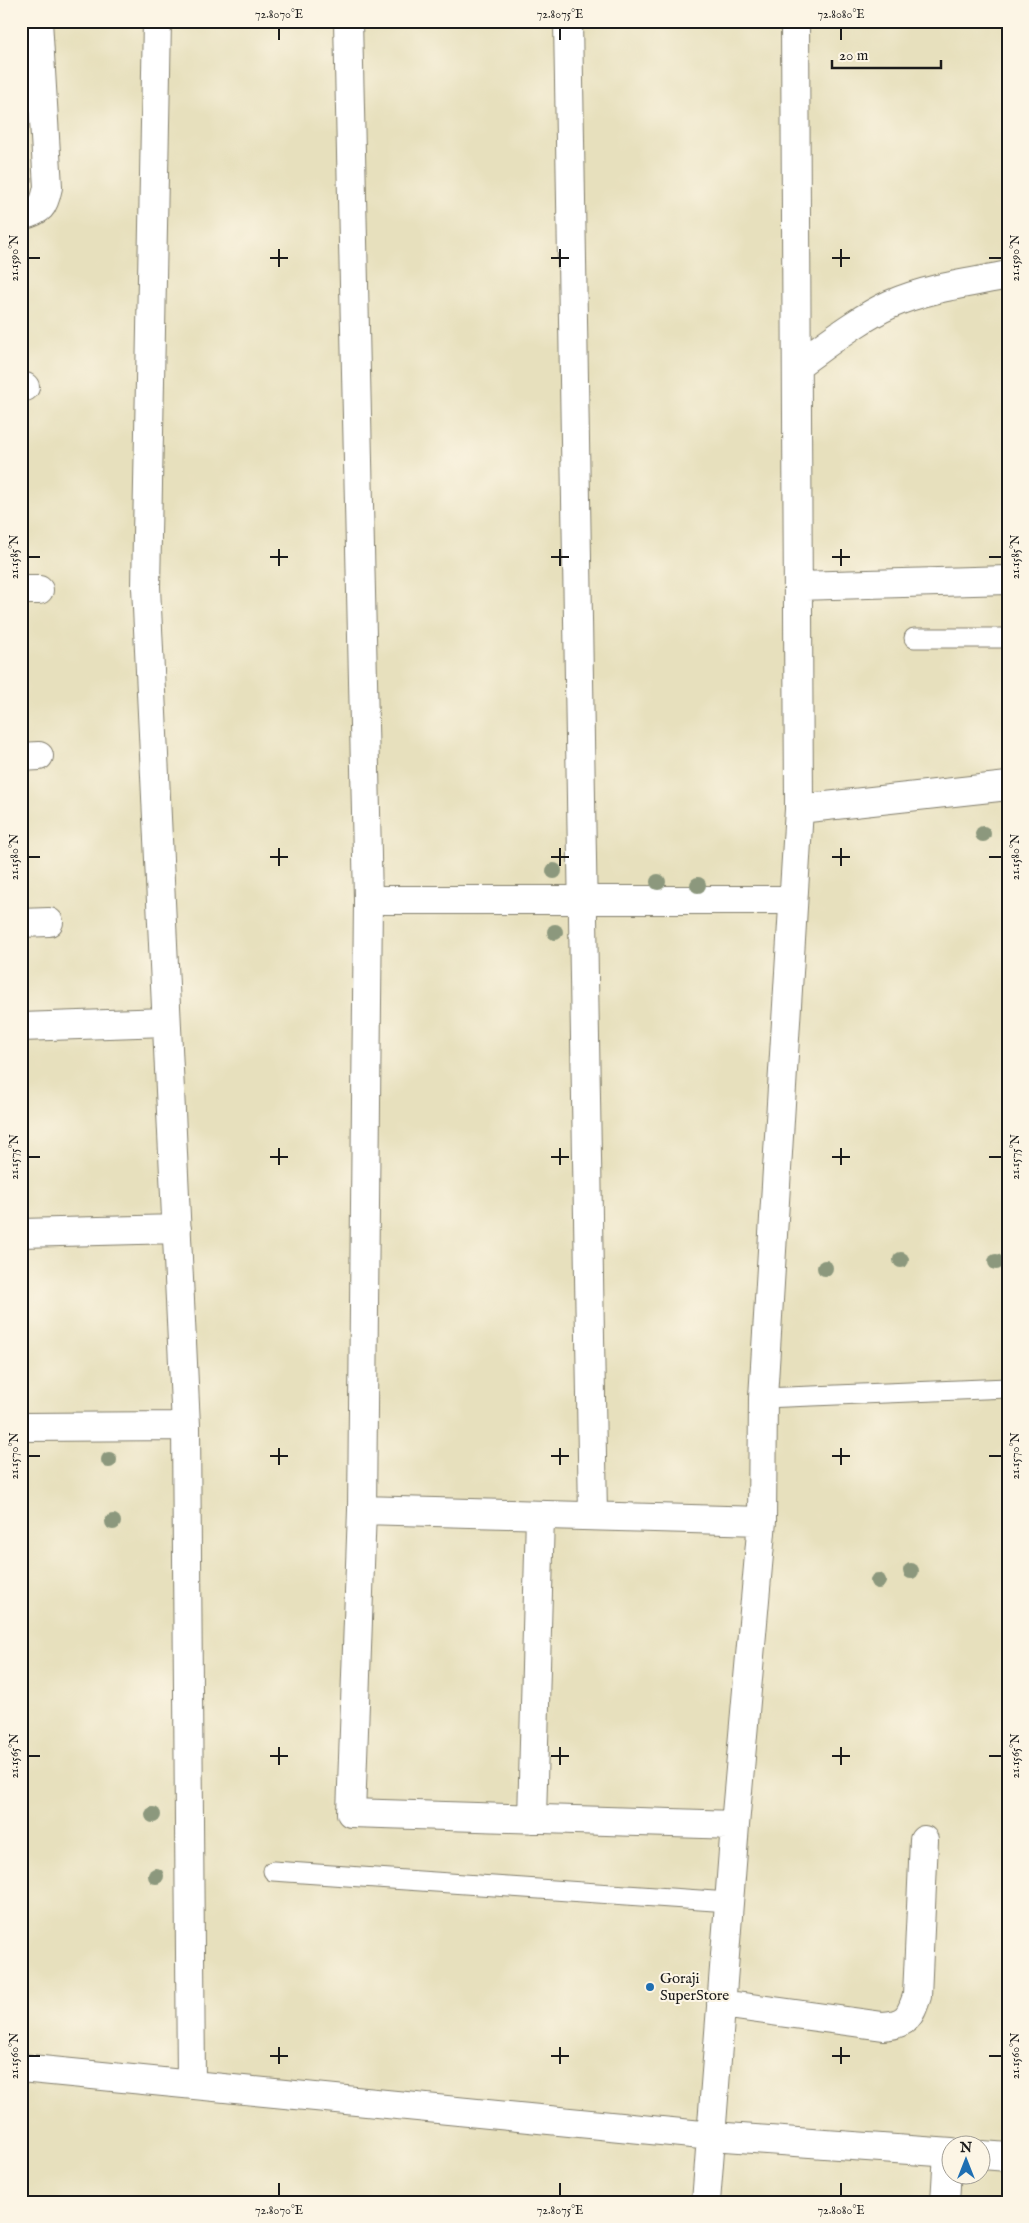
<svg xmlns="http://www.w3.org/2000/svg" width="1029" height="2223" font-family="'IM FELL English',serif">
<rect width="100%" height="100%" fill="#fcf5e5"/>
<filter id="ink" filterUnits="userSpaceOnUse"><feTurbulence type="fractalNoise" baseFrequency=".02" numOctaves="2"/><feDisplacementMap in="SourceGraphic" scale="10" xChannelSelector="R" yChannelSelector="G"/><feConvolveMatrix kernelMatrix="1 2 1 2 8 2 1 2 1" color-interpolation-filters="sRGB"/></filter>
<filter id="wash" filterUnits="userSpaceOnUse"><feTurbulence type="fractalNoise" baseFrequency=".0096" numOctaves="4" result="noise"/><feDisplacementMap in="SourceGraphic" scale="20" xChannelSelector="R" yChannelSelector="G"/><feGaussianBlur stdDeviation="1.12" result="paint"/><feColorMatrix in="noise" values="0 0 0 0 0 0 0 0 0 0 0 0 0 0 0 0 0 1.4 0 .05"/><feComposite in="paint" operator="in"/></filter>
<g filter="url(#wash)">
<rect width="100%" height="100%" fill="#e7e0bd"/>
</g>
<g filter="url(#ink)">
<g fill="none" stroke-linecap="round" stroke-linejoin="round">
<g stroke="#827e6c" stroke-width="21">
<path id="lane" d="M914 638H1008
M763 1398 1008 1388
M273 1871 729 1902"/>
</g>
<g stroke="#827e6c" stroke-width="30">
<path id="street" d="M157 21 146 587 186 1426 191 2084
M348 21 368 900 362 1510 351 1813 735 1825
M568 21 593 1516
M21 216C41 211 44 207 48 187L38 21
M797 365C827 344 858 319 891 304 927 288 969 283 1008 275
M21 387H25
M798 586 1008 580
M21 590H39
M21 757 39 756
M799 809 1008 786
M368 900H793
M21 923 49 922
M21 1027 166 1022
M21 1233 177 1229
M21 1427 186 1426
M362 1510 762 1521
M532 1819 540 1515
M721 2004 883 2026C907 2024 910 2017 917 1996L924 1840
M21 2068 712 2136 952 2153
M982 2155 1008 2157
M706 2202 735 1825 762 1521 763 1398 799 809 795 21
M945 2202 948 2153"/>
</g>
<use href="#lane" stroke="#fff" stroke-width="19"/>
<use href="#street" stroke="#fff" stroke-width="28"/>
</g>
<g fill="#8c987d">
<circle cx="983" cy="834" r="8"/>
<circle cx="554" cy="871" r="8"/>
<circle cx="658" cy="882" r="8"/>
<circle cx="698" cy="885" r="8"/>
<circle cx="555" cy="932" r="8"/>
<circle cx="901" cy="1260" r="8"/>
<circle cx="996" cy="1262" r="8"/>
<circle cx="825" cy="1268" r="8"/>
<circle cx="109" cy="1460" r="8"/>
<circle cx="113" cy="1522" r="8"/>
<circle cx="911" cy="1571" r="8"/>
<circle cx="878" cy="1581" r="8"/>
<circle cx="153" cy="1815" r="8"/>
<circle cx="156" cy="1876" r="8"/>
</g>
</g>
<path fill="none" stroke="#1c1c1c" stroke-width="2" d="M279 28V40M560 28V40M841 28V40M279 249V267M560 249V267M841 249V267M28 258H40M270 258H288M551 258H569M832 258H850M989 258H1002M279 549V566M560 549V566M841 549V566M28 557H40M270 557H288M551 557H569M832 557H850M989 557H1002M279 848V866M560 848V866M841 848V866M28 857H40M270 857H288M551 857H569M832 857H850M989 857H1002M279 1148V1165M560 1148V1165M841 1148V1165M28 1157H40M270 1157H288M551 1157H569M832 1157H850M989 1157H1002M279 1448V1465M560 1448V1465M841 1448V1465M28 1456H40M270 1456H288M551 1456H569M832 1456H850M989 1456H1002M279 1747V1765M560 1747V1765M841 1747V1765M28 1756H40M270 1756H288M551 1756H569M832 1756H850M989 1756H1002M279 2047V2064M560 2047V2064M841 2047V2064M28 2056H40M270 2056H288M551 2056H569M832 2056H850M989 2056H1002M279 2183V2196M560 2183V2196M841 2183V2196"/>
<circle fill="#1f6fb2" stroke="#fcf5e5" stroke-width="2" cx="650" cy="1987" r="5"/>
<g text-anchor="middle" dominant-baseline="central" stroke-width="4" stroke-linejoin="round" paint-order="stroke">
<g font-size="15" fill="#1c1c1c" stroke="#fcf5e5" text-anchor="start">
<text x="660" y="1978">Goraji<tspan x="660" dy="17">SuperStore</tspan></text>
</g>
</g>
<rect width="1029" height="2223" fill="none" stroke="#fcf5e5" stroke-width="55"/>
<g transform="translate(966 2160)"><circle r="24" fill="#fcf5e5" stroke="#a29e95"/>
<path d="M0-4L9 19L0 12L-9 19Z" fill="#1f6fb2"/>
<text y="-8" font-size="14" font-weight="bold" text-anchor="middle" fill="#1c1c1c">N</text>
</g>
<path d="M832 60v8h109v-8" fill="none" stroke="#1c1c1c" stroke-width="2.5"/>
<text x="839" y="60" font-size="15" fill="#1c1c1c" stroke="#fcf5e5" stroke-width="4" paint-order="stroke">20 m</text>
<rect x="28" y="28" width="974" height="2168" fill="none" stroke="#1c1c1c" stroke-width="2"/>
<g font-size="12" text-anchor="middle" fill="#1c1c1c">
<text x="279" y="18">72.8070°E</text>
<text x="560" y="18">72.8075°E</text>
<text x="841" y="18">72.8080°E</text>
<text transform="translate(14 258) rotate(-90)" y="4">21.1590°N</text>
<text transform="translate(1015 258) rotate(-90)" y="4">21.1590°N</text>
<text transform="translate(14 557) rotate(-90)" y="4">21.1585°N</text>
<text transform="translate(1015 557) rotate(-90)" y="4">21.1585°N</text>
<text transform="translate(14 857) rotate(-90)" y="4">21.1580°N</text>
<text transform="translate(1015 857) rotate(-90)" y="4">21.1580°N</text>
<text transform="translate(14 1157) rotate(-90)" y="4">21.1575°N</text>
<text transform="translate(1015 1157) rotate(-90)" y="4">21.1575°N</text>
<text transform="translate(14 1456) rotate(-90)" y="4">21.1570°N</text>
<text transform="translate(1015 1456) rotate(-90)" y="4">21.1570°N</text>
<text transform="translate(14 1756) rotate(-90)" y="4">21.1565°N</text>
<text transform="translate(1015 1756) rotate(-90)" y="4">21.1565°N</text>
<text transform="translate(14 2056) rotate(-90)" y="4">21.1560°N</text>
<text transform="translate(1015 2056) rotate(-90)" y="4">21.1560°N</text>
<text x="279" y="2214">72.8070°E</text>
<text x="560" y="2214">72.8075°E</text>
<text x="841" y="2214">72.8080°E</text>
</g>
</svg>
